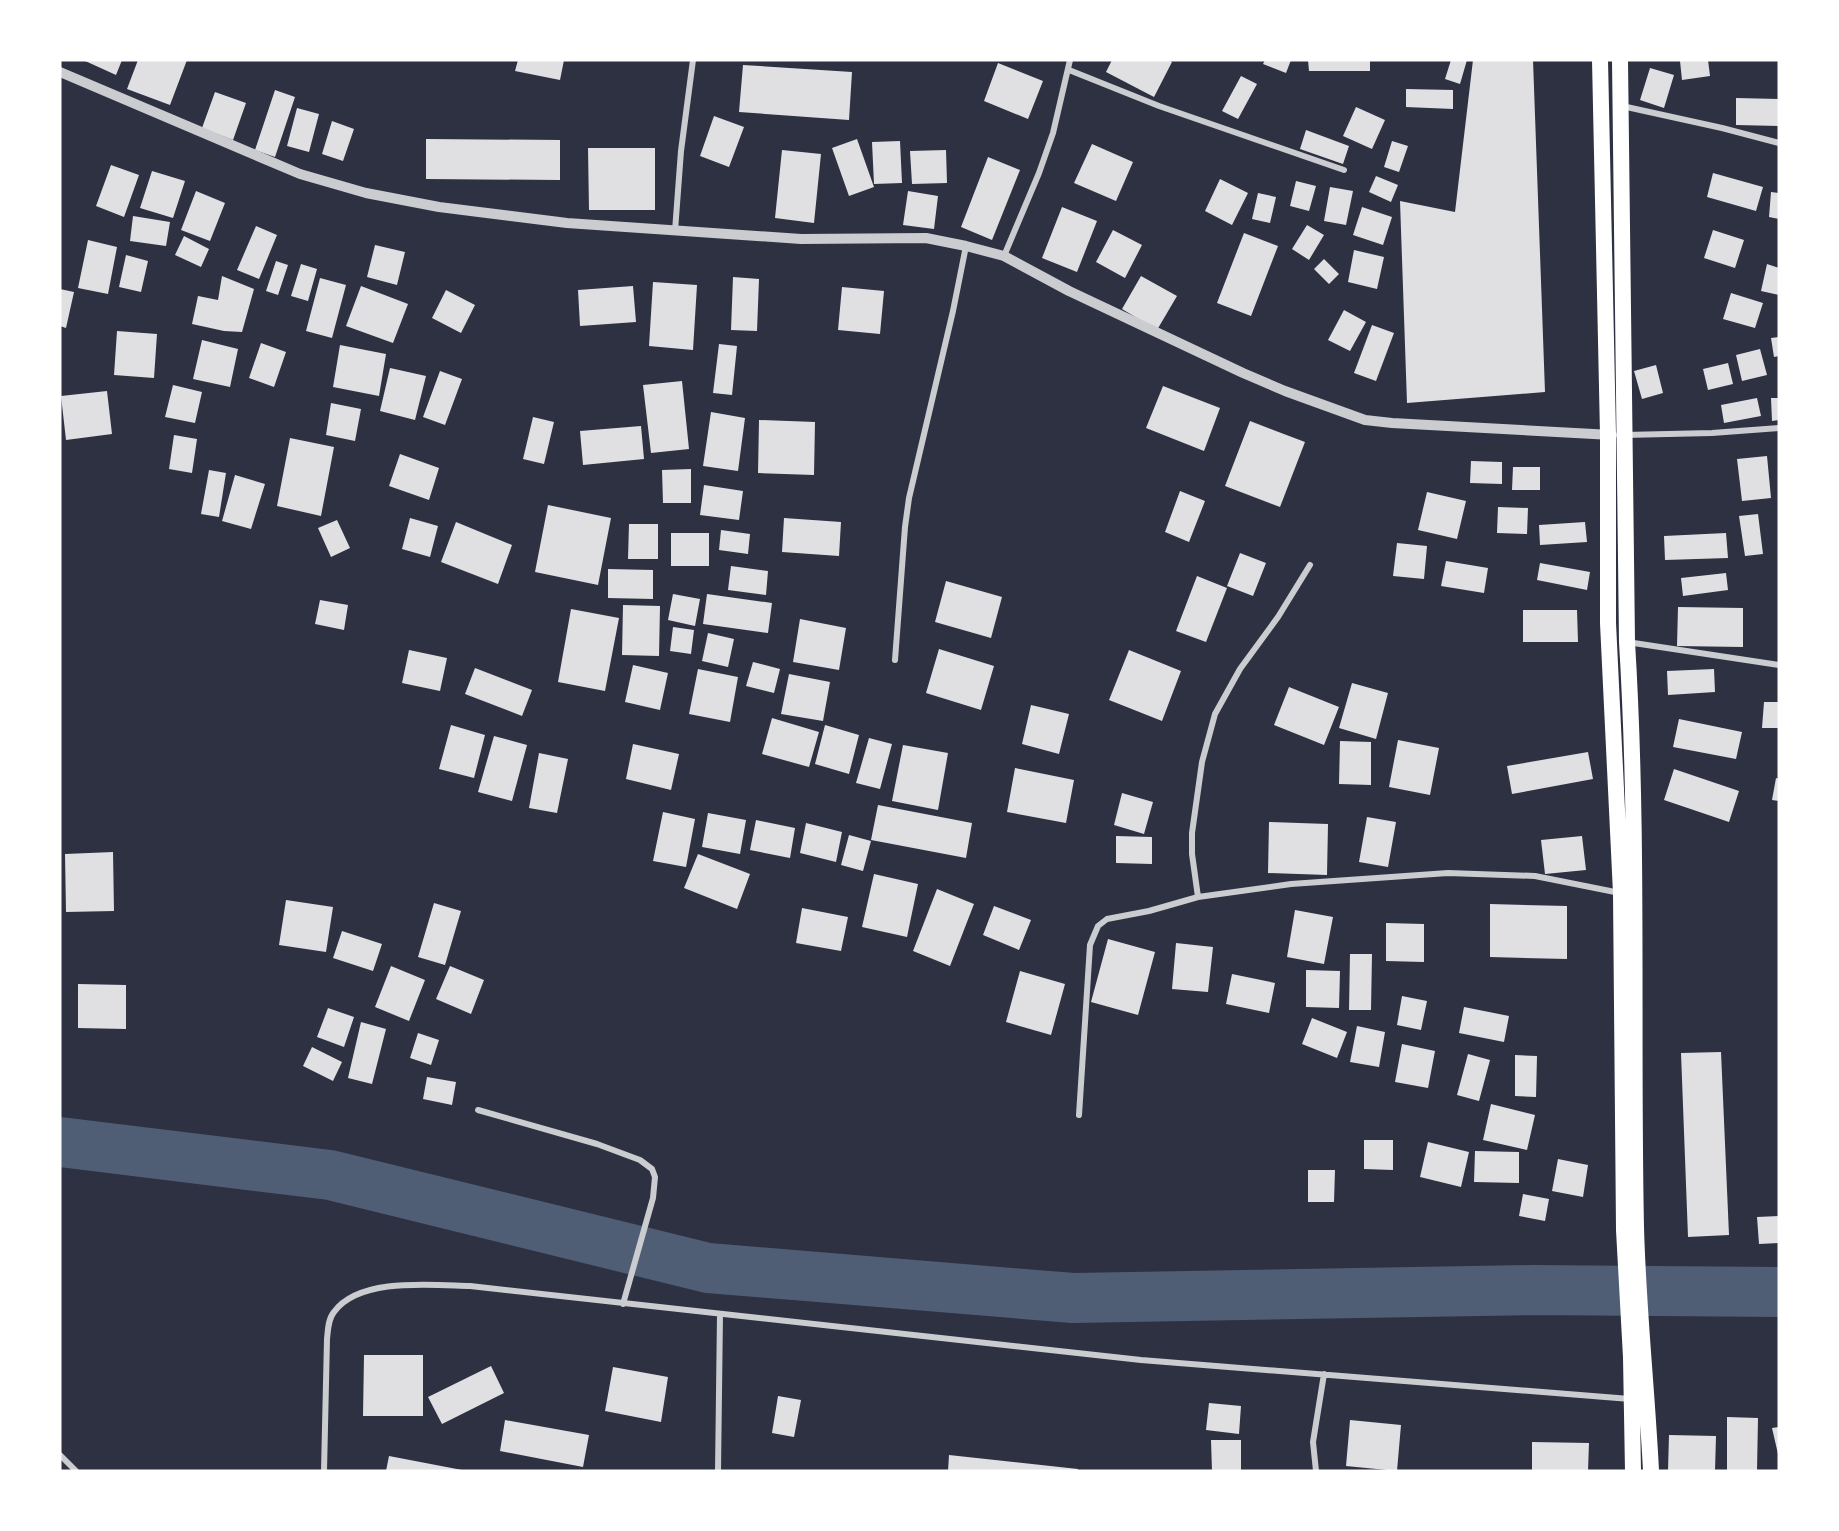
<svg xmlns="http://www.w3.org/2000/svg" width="1839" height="1531" font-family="'Crimson Pro',serif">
<rect width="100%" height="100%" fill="#2d3142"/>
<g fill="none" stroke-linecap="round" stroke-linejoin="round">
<path stroke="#4f5d75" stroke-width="50" d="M60 1142 330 1175 708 1268 1073 1298 1533 1290 1779 1292"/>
</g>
<path fill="#e0e0e3" d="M83 60H122L116 75Z
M138 60H187L170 105 127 89Z
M518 60H564L560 80 515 71Z
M1112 60H1168L1172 62 1154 97 1106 72Z
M1265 60H1291L1286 73 1263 64Z
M1308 60H1370V71H1309Z
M1451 60H1467L1460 84 1445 79Z
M1473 60H1533L1545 392 1407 403 1400 201 1455 212Z
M1687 60H1708L1710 76 1682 80 1680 61Z
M998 63 1043 81 1028 119 984 101Z
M743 65 852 72 849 120 739 112Z
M1650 68 1674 75 1664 108 1640 100Z
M1241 76 1257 84 1238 119 1222 111Z
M1406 89 1453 90V109L1406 107Z
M275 90 295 97 275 157 255 150Z
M215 92 246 103 233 140 202 128Z
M1736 98 1779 99V126L1736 125Z
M1356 107 1385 120 1372 149 1343 136Z
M297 108 319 114 309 152 287 146Z
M714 116 744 127 729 167 700 156Z
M332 121 354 129 343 161 322 154Z
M1306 130 1349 146 1343 164 1300 149Z
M426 139 560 140V180L426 179Z
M857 139 874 187 849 196 832 148Z
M900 141 902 183 874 184 872 142Z
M1392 141 1408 146 1399 172 1384 167Z
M1092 144 1133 162 1116 201 1074 183Z
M588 148H655V210H589Z
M782 150 821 154 814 223 775 218Z
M946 150 947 183 912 184 910 151Z
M988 157 1020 170 992 240 961 227Z
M111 165 139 175 124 217 96 206Z
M152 171 185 181 173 218 140 208Z
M1713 173 1763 187 1756 211 1707 197Z
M1376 176 1398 185 1391 202 1369 192Z
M1220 179 1248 193 1232 225 1205 211Z
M1296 181 1316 186 1309 211 1290 206Z
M1330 187 1353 191 1346 225 1324 221Z
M196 191 225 203 210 241 181 230Z
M908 191 938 196 934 229 903 225Z
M1771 192 1779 193V219L1769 217Z
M1258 193 1276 197 1270 223 1252 219Z
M1062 207 1097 221 1077 272 1042 258Z
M1362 207 1392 217 1383 245 1353 235Z
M133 216 170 222 166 246 130 241Z
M1307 225 1324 235 1309 260 1292 249Z
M256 226 277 235 259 279 237 270Z
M1113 230 1142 245 1125 278 1096 262Z
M1713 230 1744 240 1735 268 1704 258Z
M1244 233 1278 246 1251 316 1217 303Z
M184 236 209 249 201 267 175 255Z
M88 240 117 247 108 294 78 288Z
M375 245 405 252 397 285 367 277Z
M1354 250 1384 257 1377 289 1348 282Z
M126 255 148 261 141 292 119 287Z
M1324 259 1339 274 1329 284 1314 269Z
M276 261 288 265 278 295 266 291Z
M301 264 317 269 308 301 291 296Z
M1767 264 1779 268V295L1761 291Z
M222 276 254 289 242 332 224 331 192 324 198 296 218 300Z
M1141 276 1177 296 1157 330 1122 309Z
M733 277 759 279 757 331 731 330Z
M320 278 346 285 332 338 306 331Z
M653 282 697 285 693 350 649 346Z
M361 286 408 304 393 343 346 326Z
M633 286 636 322 580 326 578 290Z
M842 287 884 291 880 334 838 330Z
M60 289 74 292 66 328 60 326Z
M446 290 475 305 461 333 432 318Z
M1731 293 1763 303 1755 328 1723 319Z
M1344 310 1366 322 1350 351 1328 340Z
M1372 325 1394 333 1376 381 1354 373Z
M117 331 157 334 154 378 114 375Z
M1779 337V356L1774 357 1771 338Z
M202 340 238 349 230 387 193 379Z
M261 343 286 352 274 387 249 378Z
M719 344 737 346 732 395 713 393Z
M340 345 386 354 379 396 333 387Z
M1760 349 1767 375 1742 381 1736 355Z
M1728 363 1733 384 1708 390 1703 369Z
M1656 365 1663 393 1642 399 1634 371Z
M390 368 426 376 415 420 380 411Z
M440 371 462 379 445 425 423 417Z
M682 381 689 449 651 453 643 385Z
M173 385 202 392 195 423 165 417Z
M1163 386 1220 408 1204 451 1146 428Z
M107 391 112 434 66 440 61 396Z
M1757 398 1761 416 1724 423 1721 405Z
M1771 398H1779V420L1772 421Z
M331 403 361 409 355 441 326 435Z
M711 412 745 418 738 471 703 466Z
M533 417 554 422 544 464 523 459Z
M759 420 815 422 814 475 758 473Z
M1250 421 1305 442 1280 507 1225 486Z
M641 426 644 459 583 465 580 431Z
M174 435 197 439 192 473 169 469Z
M290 438 334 447 321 516 277 506Z
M400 454 439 468 429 500 389 486Z
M1767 456 1771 498 1742 501 1737 459Z
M1471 461 1502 462V484L1470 483Z
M1513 467H1540V490H1512Z
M691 469V503H663L662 470Z
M209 470 226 473 219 517 201 514Z
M235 475 265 484 251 529 222 521Z
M704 485 743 491 739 520 700 515Z
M1180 491 1205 501 1189 542 1165 532Z
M1427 492 1466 501 1457 539 1418 530Z
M548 505 611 518 598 585 535 572Z
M1498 507 1528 508 1527 534 1497 533Z
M1758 514 1763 554 1745 556 1739 516Z
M410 518 438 526 430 557 402 549Z
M784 518 841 522 839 556 782 552Z
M337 520 350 548 331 557 318 528Z
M456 522 512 545 498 584 441 562Z
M1585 522 1587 542 1540 545 1539 525Z
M629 524H658V559H628Z
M721 530 750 534 748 554 719 550Z
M671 533H709V566H671Z
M1726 533 1728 558 1665 560 1664 536Z
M1397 543 1427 546 1424 579 1393 576Z
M1240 553 1266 563 1253 596 1227 586Z
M1446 561 1488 568 1484 593 1441 586Z
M1540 563 1590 572 1587 590 1537 580Z
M731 566 768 571 766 595 728 590Z
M608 569 653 570V599L608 598Z
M1726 573 1728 590 1683 596 1681 578Z
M1197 576 1227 588 1206 642 1176 631Z
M946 581 1002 597 991 638 935 622Z
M673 594 700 599 695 626 668 620Z
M707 594 772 603 768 633 703 624Z
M320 600 348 605 344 630 315 624Z
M623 605 660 606 659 656 622 655Z
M1678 607 1743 608V647L1677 646Z
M571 609 619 618 605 691 558 682Z
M1523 610H1577L1578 642H1523Z
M800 619 846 628 839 670 793 662Z
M673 627 694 630 691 654 670 651Z
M708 633 734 639 728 667 702 661Z
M939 649 994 666 981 710 926 693Z
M409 650 447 658 440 691 402 683Z
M1129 650 1181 671 1162 721 1109 700Z
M753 662 780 669 774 693 746 686Z
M633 665 668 673 660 710 625 702Z
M475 668 532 690 522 716 465 694Z
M698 669 738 677 730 722 689 714Z
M1714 669 1715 692 1668 695 1667 671Z
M789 674 830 682 823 721 781 714Z
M1352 683 1388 693 1376 739 1339 728Z
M1289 687 1339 707 1324 745 1274 725Z
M1764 702H1779L1778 728H1762Z
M1031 705 1069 714 1059 754 1022 744Z
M772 718 819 732 809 767 762 754Z
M1679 719 1742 732 1736 759 1673 747Z
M451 725 485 735 474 778 439 769Z
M825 725 859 735 849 774 815 764Z
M494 736 527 745 512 801 478 792Z
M869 738 892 744 880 789 856 783Z
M1398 740 1439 748 1430 795 1389 787Z
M1340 741 1371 742V785L1339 784Z
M633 744 679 754 671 790 626 779Z
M903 745 948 753 938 810 892 801Z
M1588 752 1593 779 1512 794 1507 766Z
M539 753 568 759 557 813 529 808Z
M1015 768 1074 780 1066 823 1007 812Z
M1674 769 1739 791 1729 822 1664 800Z
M1776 778 1779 779V801L1772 800Z
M1122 793 1153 802 1144 834 1114 825Z
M878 805 972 823 966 858 871 840Z
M663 812 695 819 686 867 653 861Z
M708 813 746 820 740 854 702 847Z
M1367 817 1396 822 1388 867 1359 862Z
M756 820 795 828 790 858 750 850Z
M1269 822 1328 824 1327 875 1268 873Z
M806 823 842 832 836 862 800 853Z
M849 835 871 841 863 871 841 865Z
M1116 836 1152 837V864L1116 863Z
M1582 836 1586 870 1545 874 1541 840Z
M113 852 114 911 66 912 65 854Z
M698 854 750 874 737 909 684 888Z
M874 874 918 884 907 937 862 927Z
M937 889 974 904 950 966 913 951Z
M286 900 333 907 326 952 279 945Z
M434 903 461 911 445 965 418 957Z
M1490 904 1567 906V959L1490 957Z
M994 906 1031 920 1019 950 983 935Z
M802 908 848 917 841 951 796 943Z
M1295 910 1333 917 1324 964 1287 957Z
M1386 923 1424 924V962L1386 961Z
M342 931 382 944 373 971 333 958Z
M1108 939 1155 952 1138 1015 1091 1002Z
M1176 943 1213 947 1208 992 1172 989Z
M1350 954H1372L1371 1010H1349Z
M391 966 425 980 409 1021 375 1007Z
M450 966 484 980 471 1014 436 999Z
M1306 970 1340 971 1339 1008 1306 1007Z
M1020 971 1065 984 1051 1035 1006 1022Z
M1232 974 1275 983 1269 1013 1226 1004Z
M78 984 126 985V1029L78 1028Z
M1402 996 1427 1001 1421 1030 1397 1025Z
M1464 1007 1509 1016 1504 1042 1459 1033Z
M328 1008 354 1017 344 1047 317 1037Z
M1312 1018 1347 1032 1337 1058 1302 1044Z
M361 1022 386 1029 372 1084 348 1078Z
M1357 1026 1385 1032 1379 1067 1350 1062Z
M418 1033 439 1040 431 1065 410 1058Z
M1402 1044 1435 1051 1428 1088 1395 1082Z
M312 1047 342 1062 333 1081 303 1066Z
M1721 1052 1729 1235 1688 1237 1681 1053Z
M1468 1054 1490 1060 1479 1101 1457 1095Z
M1515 1055 1537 1056 1536 1097 1515 1096Z
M427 1077 456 1082 452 1105 423 1099Z
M1491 1104 1535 1115 1527 1150 1483 1140Z
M1364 1140H1393V1170L1364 1169Z
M1428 1142 1469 1152 1461 1187 1420 1177Z
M1475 1151 1519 1152V1183L1474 1182Z
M1558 1159 1588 1165 1583 1197 1552 1191Z
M1308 1170H1335L1334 1202H1308Z
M1523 1194 1549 1199 1545 1221 1519 1216Z
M1779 1216V1243L1759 1244 1757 1217Z
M364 1355H423V1416H363Z
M491 1366 504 1393 442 1424 428 1397Z
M613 1367 668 1377 661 1422 605 1411Z
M778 1396 801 1400 794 1437 772 1433Z
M1209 1403 1241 1406 1239 1434 1206 1430Z
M1727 1417 1758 1418 1757 1471H1727Z
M505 1420 589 1435 583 1467 500 1451Z
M1350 1420 1401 1425 1397 1471 1346 1466Z
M1779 1427V1454H1778L1772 1428Z
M1669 1435 1716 1436 1715 1471H1668Z
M1211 1440H1241V1471H1212Z
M1532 1442 1589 1443 1588 1471H1532Z
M949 1455 1078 1469V1471H948Z
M389 1456 462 1470V1471H386Z"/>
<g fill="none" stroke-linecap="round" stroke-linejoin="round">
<path stroke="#caccd0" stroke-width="6" d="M1069 70 1159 106 1344 170
M1622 106 1722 128 1779 143
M675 231 681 151 693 60
M1004 256 1039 173 1053 133 1070 60
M1624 435 1712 433 1779 428
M1627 642 1779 665
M895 660 905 527 909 498 953 311 966 246
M1198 897 1192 854V833L1202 762 1215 714 1240 669 1278 617 1310 565
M478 1110 597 1144 640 1160 652 1169 655 1177 653 1198 623 1304
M1079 1115 1090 945 1098 926 1107 919 1149 911 1198 897 1291 884 1448 873 1535 876 1620 893
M60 1455 76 1471
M324 1471 327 1339C328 1330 328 1319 334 1312 359 1277 432 1285 470 1286L1141 1360 1630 1399
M718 1471 720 1314
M1316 1471 1313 1442 1324 1374"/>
<path stroke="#caccd0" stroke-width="10" d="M60 72 300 174 366 193 439 207 567 223 801 239 926 238 966 246 1004 256 1069 291 1243 373 1285 391 1365 420 1392 423 1612 435"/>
<path stroke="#fff" stroke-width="16" d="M1600 60 1608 434V623L1621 893 1624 1230 1631 1357 1633 1471
M1620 60 1627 642C1639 837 1632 1032 1636 1227 1638 1308 1647 1390 1651 1471"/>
</g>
<rect width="1839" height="1531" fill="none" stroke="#ffffff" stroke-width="123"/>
</svg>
